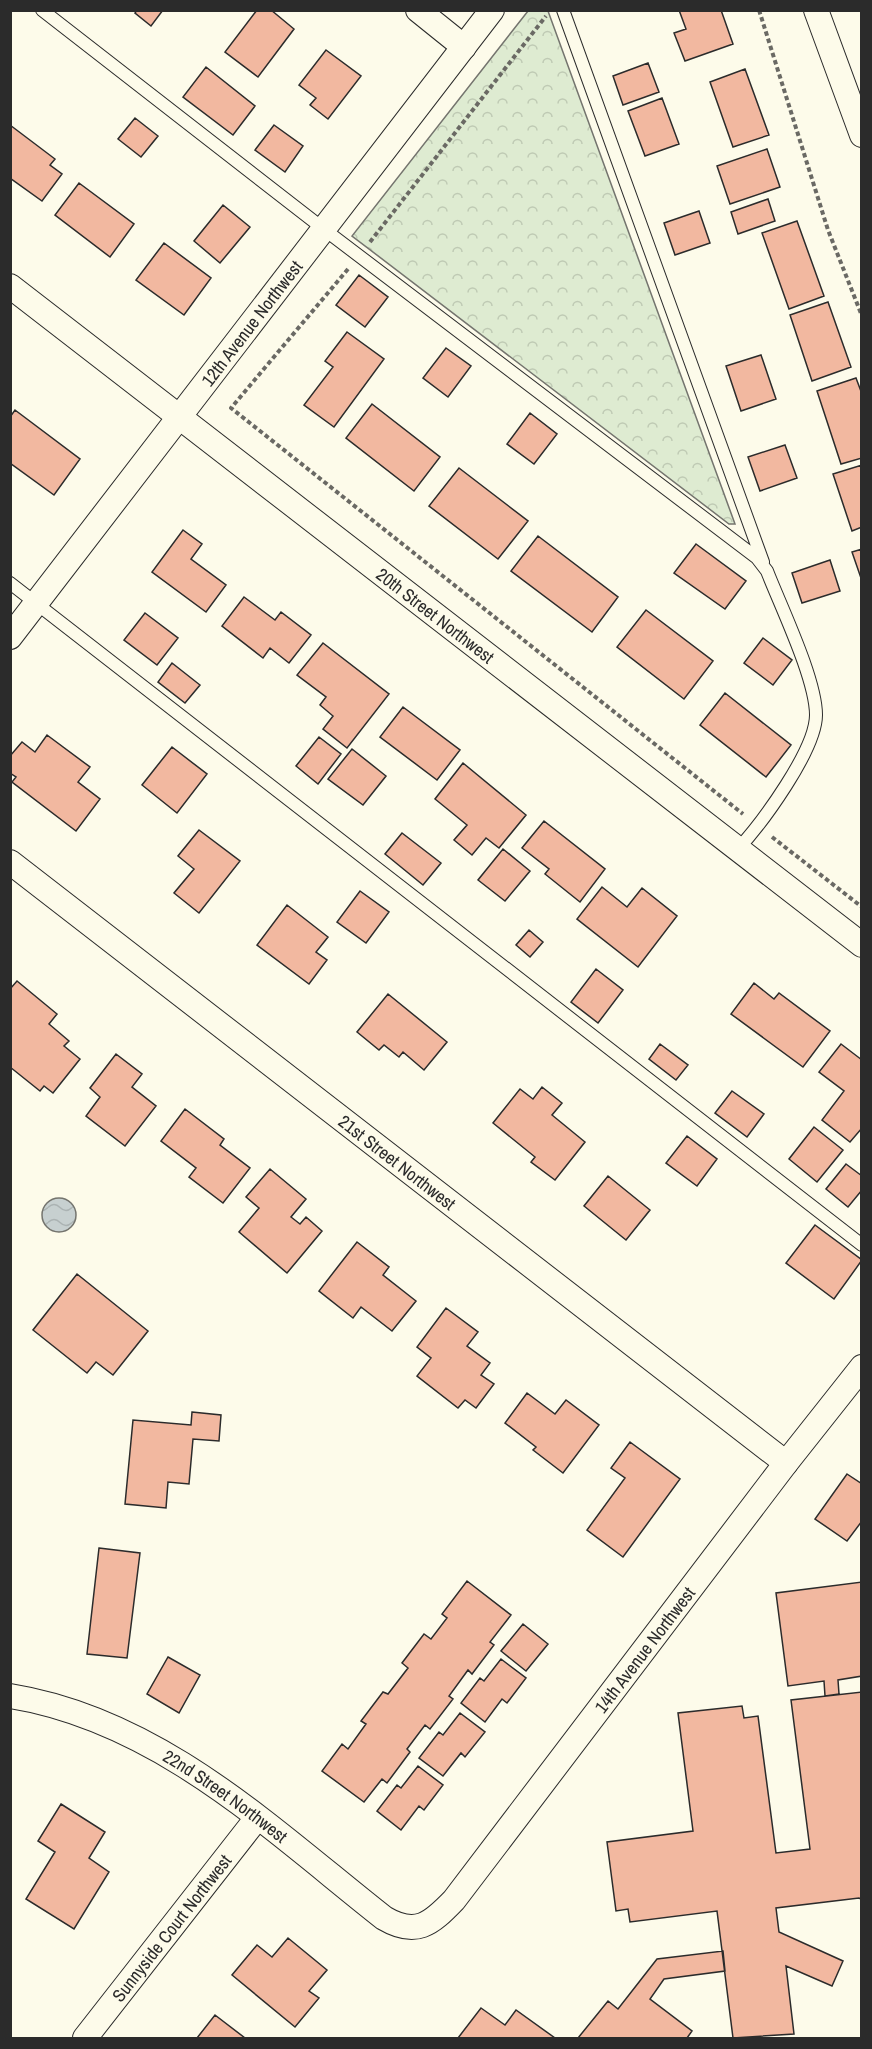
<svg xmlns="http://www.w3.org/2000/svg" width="872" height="2049" font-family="'Archivo Narrow',sans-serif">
<defs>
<pattern id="park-crowns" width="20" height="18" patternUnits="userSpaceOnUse" patternTransform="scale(1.5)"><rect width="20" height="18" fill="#deebd1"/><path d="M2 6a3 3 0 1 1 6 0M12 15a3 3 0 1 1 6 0" fill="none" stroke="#bfcab4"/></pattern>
<pattern id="water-waves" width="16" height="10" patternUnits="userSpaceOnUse" patternTransform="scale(1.5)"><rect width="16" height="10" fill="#c7d0d0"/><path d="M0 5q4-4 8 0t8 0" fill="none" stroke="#abb3b3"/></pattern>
</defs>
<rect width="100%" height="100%" fill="#fdfbea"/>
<path fill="url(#park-crowns)" stroke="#74746e" stroke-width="1.5" d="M528 11H548L735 524H729L352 236Z"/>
<path fill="url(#water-waves)" stroke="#74746e" stroke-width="1.5" d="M42 1215a17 17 0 1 1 34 0a17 17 0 1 1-34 0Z"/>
<path fill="#f2b8a0" stroke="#2b2b2b" stroke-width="1.5" d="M137 10H163L151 26 135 13Z
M257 10H271L294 29 258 77 225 52Z
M679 10H721L733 44 685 61 674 33 686 29Z
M326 50 361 76 328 119 310 105 316 98 299 85Z
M648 63 659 92 623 105 613 76Z
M206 67 255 106 233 135 183 97Z
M745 69 769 135 733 147 710 82Z
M662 98 679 144 645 156 628 111Z
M135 118 158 136 141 157 118 139Z
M10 125 55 159 50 165 62 174 42 201 10 178Z
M274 125 303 146 285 172 255 150Z
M767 149 780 187 730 204 717 166Z
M79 183 134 224 110 257 55 215Z
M768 199 775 221 738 234 731 212Z
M223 205 250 227 220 263 194 241Z
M699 211 710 243 675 255 664 223Z
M797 221 824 296 789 309 762 233Z
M164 243 211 278 184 315 136 280Z
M359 275 388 297 365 327 336 305Z
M828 302 851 367 812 381 790 315Z
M347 332 384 359 334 427 304 405 333 367 325 361Z
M446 348 471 366 448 397 423 378Z
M761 355 776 399 741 411 726 366Z
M856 378 862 394V458L841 464 817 391Z
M372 404 440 457 414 491 346 438Z
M15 410 80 459 54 495 10 463V417Z
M530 413 557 434 534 464 507 444Z
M785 445 797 478 760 491 748 457Z
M862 465V527L852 531 833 474Z
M459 468 528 521 498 559 429 506Z
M183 530 202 544 191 559 226 585 206 612 152 572Z
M538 536 618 597 592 632 511 571Z
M696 544 746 581 725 609 674 573Z
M862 549V581L852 552Z
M830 560 840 591 802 603 792 573Z
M244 597 275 620 281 612 311 635 289 663 270 648 263 658 222 626Z
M646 610 713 661 684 699 617 647Z
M145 613 178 638 157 665 124 640Z
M763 638 792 660 773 685 744 663Z
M323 643 389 694 347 748 323 729 333 716 320 705 326 697 297 675Z
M172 663 200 685 185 703 158 682Z
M725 693 791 745 766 777 700 725Z
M403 707 460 750 437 780 380 737Z
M47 735 90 767 78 782 100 799 76 831 12 782 16 777 10 773V756L22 742 35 752Z
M319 737 341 754 318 784 296 766Z
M172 747 207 774 177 813 142 785Z
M352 749 386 776 363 805 328 779Z
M463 763 526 815 499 848 486 838 472 855 454 840 467 825 435 799Z
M544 821 605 869 580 902 545 874 549 869 522 848Z
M199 830 240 861 199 913 174 893 194 869 178 856Z
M402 833 441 863 423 885 385 854Z
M503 849 530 871 505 901 478 880Z
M602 887 627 907 642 888 677 916 638 967 577 919Z
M360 891 389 912 366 943 337 922Z
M287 905 328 937 316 952 327 960 309 984 257 945Z
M529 930 543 942 530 957 516 945Z
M596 969 623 990 598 1023 571 1002Z
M17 981 57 1014 49 1024 69 1041 64 1046 80 1059 53 1093 44 1086 40 1091 10 1067V989Z
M754 983 774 999 779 993 830 1031 803 1067 731 1014Z
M388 994 447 1042 424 1070 403 1052 399 1057 384 1045 379 1050 357 1032Z
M660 1044 688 1065 676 1080 649 1059Z
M841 1044 862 1060V1128L850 1142 822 1120 844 1091 819 1072Z
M116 1054 142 1074 132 1087 156 1106 125 1146 86 1116 100 1097 90 1088Z
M542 1087 562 1103 552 1115 585 1142 555 1180 531 1162 535 1157 493 1123 520 1089 533 1099Z
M732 1091 764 1114 747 1137 715 1113Z
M185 1109 224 1139 220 1145 250 1168 223 1203 189 1177 196 1168 161 1141Z
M814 1127 843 1150 817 1182 789 1159Z
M687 1136 717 1159 697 1186 666 1163Z
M846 1164 862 1176V1190L848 1207 826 1189Z
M270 1169 306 1199 291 1217 300 1224 306 1217 322 1231 287 1273 239 1232 259 1208 246 1197Z
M608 1176 650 1210 626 1240 584 1206Z
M815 1225 862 1260 834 1299 786 1263Z
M357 1242 389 1267 383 1275 416 1301 392 1331 361 1307 353 1318 319 1291Z
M77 1274 148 1331 113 1375 96 1362 87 1373 33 1330Z
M446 1308 478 1332 467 1346 490 1363 481 1375 494 1384 476 1408 465 1400 458 1408 417 1376 431 1358 417 1347Z
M527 1393 555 1414 566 1400 599 1425 563 1473 533 1450 536 1447 505 1423Z
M192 1412 221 1415 219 1441 193 1439 189 1484 168 1482 166 1508 125 1504 133 1420 191 1425Z
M630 1442 680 1479 623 1557 587 1530 625 1478 611 1468Z
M847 1474 862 1484V1521L847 1541 815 1519Z
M99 1548 140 1553 127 1658 87 1654Z
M467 1581 511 1615 490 1642 494 1645 472 1674 468 1670 449 1696 453 1699 430 1729 425 1725 407 1749 410 1752 387 1783 382 1779 364 1802 322 1771 342 1744 348 1749 366 1724 361 1721 383 1692 388 1694 408 1668 402 1663 424 1634 431 1639 447 1618 442 1614Z
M862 1582V1676L838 1680 839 1694 825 1696 824 1681 788 1686 776 1593Z
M523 1624 548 1644 526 1671 501 1651Z
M168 1657 200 1675 179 1713 147 1694Z
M501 1659 526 1678 507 1703 502 1699 485 1722 461 1703 480 1678 484 1681Z
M862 1692V1900L859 1898 776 1908 779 1932 843 1961 832 1986 786 1966 794 2034 733 2038 717 1911 630 1922 628 1909 616 1911 607 1842 693 1831 678 1713 742 1706 744 1718 758 1716 776 1853 810 1849 791 1700Z
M460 1713 485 1732 465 1757 461 1753 443 1776 419 1758 439 1732 443 1735Z
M418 1766 443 1785 424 1810 419 1806 401 1830 377 1811 397 1785 401 1788Z
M61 1804 105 1832 89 1858 109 1872 74 1929 26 1899 55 1852 38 1841Z
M288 1938 327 1970 309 1991 319 1998 295 2027 232 1975 257 1945 272 1957Z
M723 1951 725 1971 664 1979 650 1999 692 2031 687 2038H578L608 2001 618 2009 657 1959Z
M481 2008 505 2025 516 2010 555 2038H458Z
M215 2015 245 2038H197Z"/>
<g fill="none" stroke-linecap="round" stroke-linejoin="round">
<g stroke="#2b2b2b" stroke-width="14">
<path id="service" d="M42 10 325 230 757 558 767 571C781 607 816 679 816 715 816 750 762 823 738 849
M563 10 763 562
M10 583 862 1245"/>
</g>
<g stroke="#2b2b2b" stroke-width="26">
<g id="minor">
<path d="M418 10 464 47"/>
<path d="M816 10 862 135"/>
<path id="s1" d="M10 286 862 945"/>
<path id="s2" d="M10 637 492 10"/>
<path id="s3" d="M10 862 786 1463"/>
<path id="s4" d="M10 1696C159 1720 271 1829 384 1918 416 1937 431 1924 454 1900L786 1463 862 1367"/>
<path id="s5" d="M85 2038 257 1818"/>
</g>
</g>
<path stroke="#6a6964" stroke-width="4" stroke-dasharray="4.5 3" stroke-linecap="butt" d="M759 10 828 230 862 316
M370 242 546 16
M348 269 231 408 743 814
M772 837 862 907"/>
<use href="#service" stroke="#fdfbea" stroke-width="12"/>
<use href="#minor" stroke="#fdfbea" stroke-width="24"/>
</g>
<g text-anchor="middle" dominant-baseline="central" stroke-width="4.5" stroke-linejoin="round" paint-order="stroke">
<g font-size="18" fill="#2b2b2b" stroke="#fdfbea">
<text stroke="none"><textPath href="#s2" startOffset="396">12th Avenue Northwest</textPath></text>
<text stroke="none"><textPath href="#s1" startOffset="538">20th Street Northwest</textPath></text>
<text stroke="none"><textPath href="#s3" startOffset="490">21st Street Northwest</textPath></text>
<text stroke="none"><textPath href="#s4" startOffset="836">14th Avenue Northwest</textPath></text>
<text stroke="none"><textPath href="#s4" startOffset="240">22nd Street Northwest</textPath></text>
<text stroke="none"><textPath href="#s5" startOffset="140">Sunnyside Court Northwest</textPath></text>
</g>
</g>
<rect width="872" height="2049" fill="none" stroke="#2b2b2b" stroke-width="24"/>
</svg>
